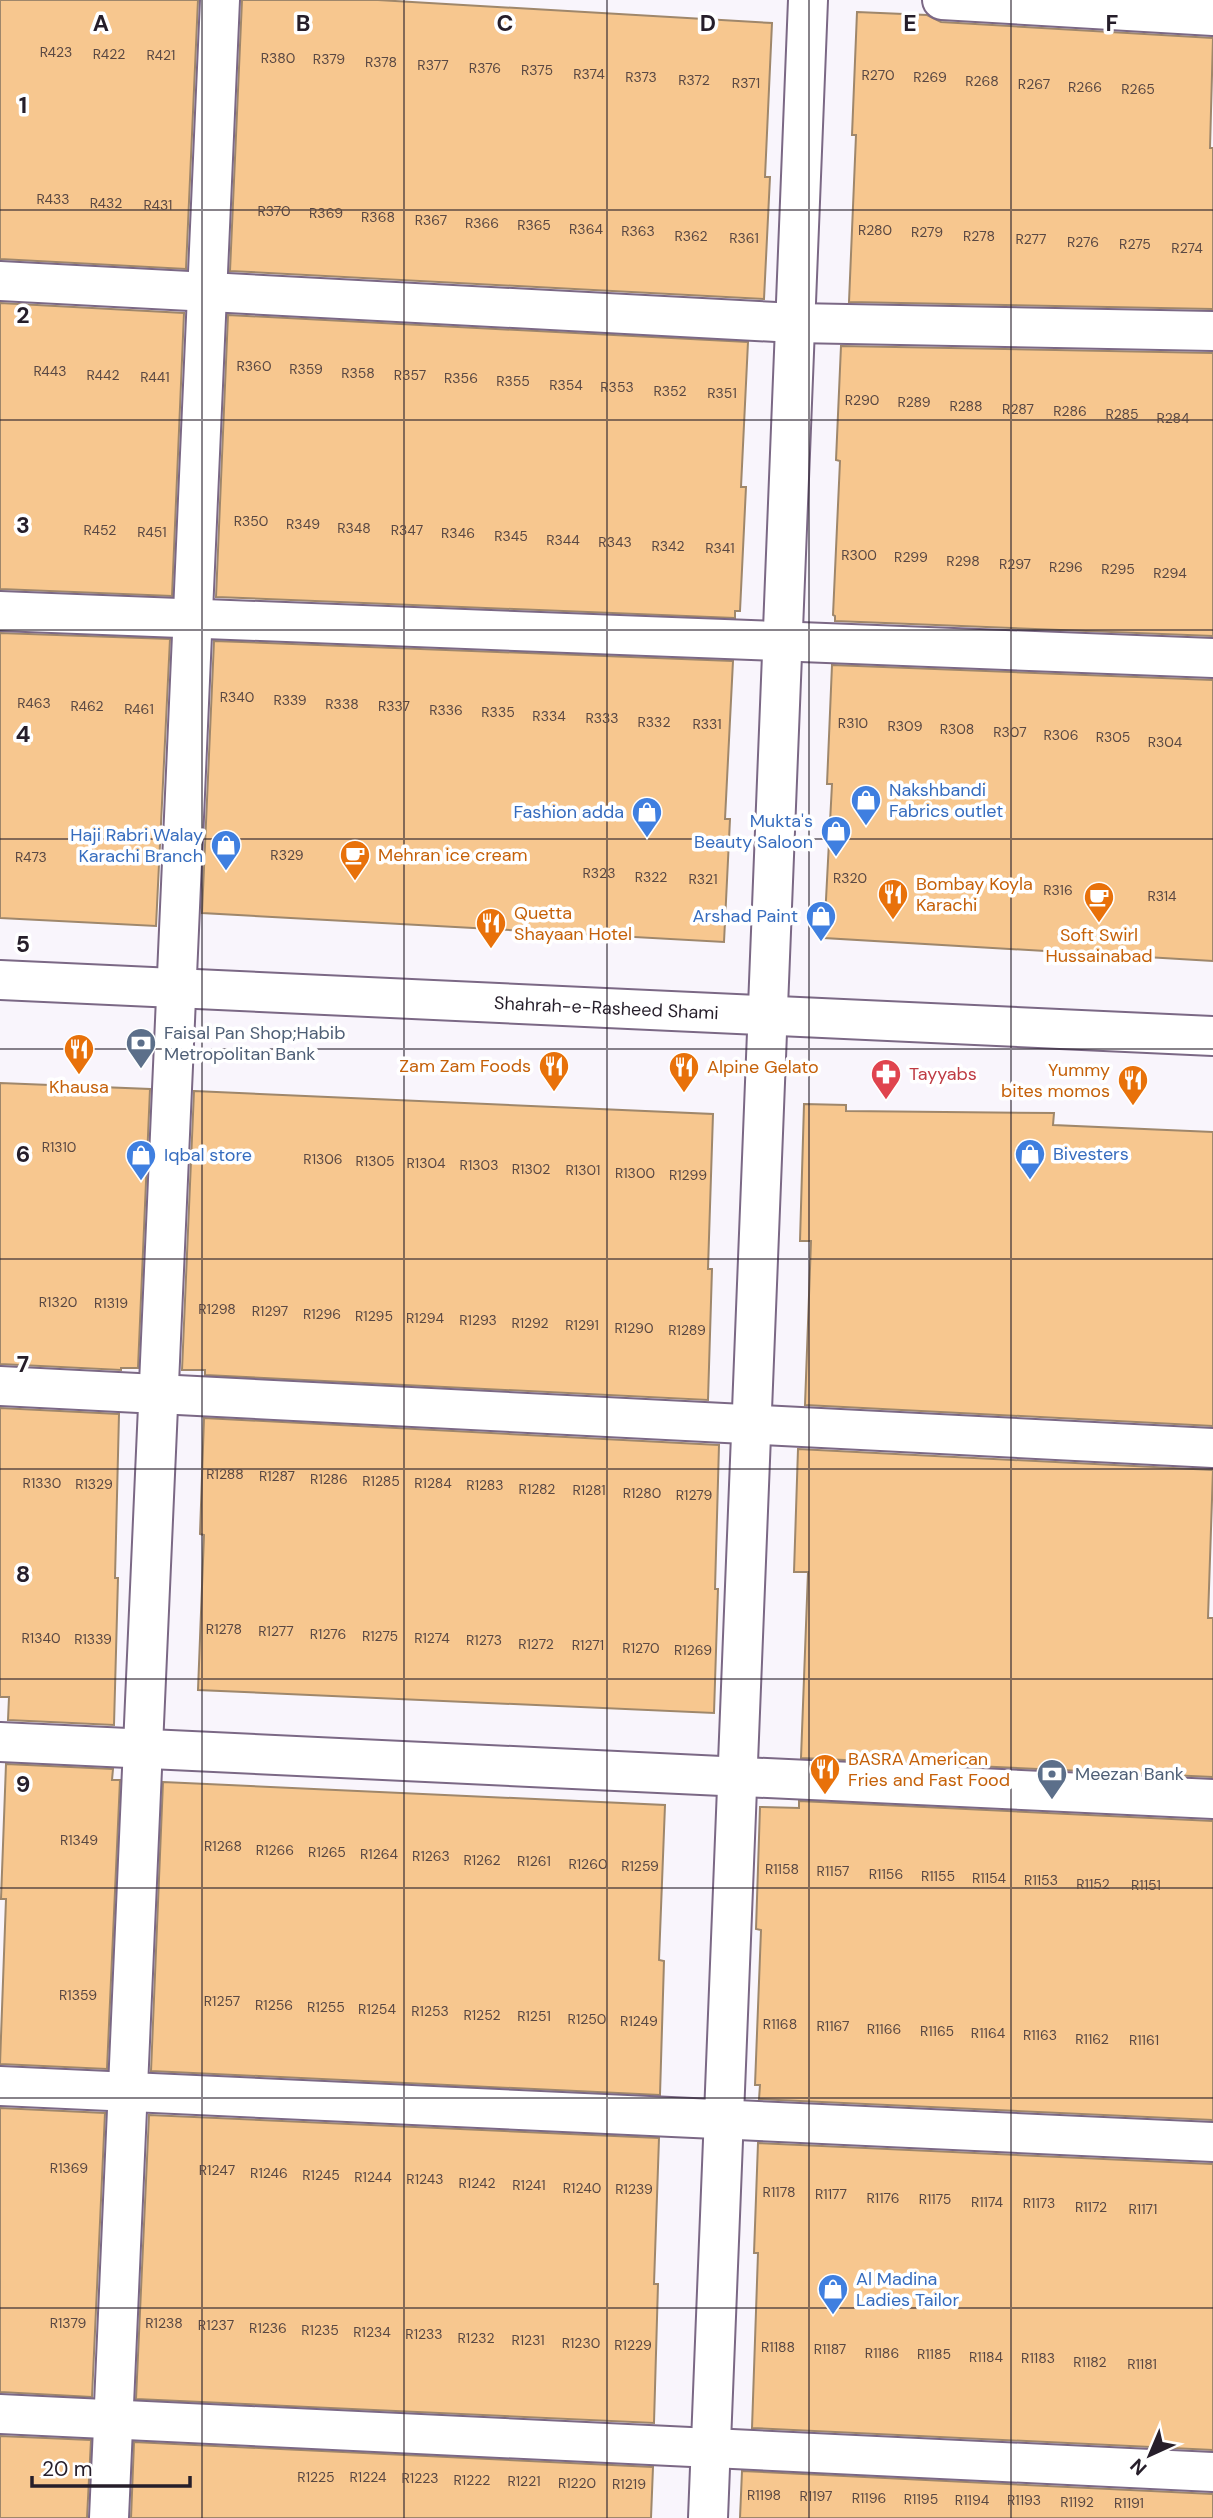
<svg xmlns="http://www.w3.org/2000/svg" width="1213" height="2518" font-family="'DM Sans',sans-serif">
<rect width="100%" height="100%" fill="#f9f5fc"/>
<path fill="#f7c78f" stroke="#9f876b" stroke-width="2" d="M0 0H198L186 269 0 259Z
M242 0H378L772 23 765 177H770L764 299 230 271Z
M857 12 927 15 941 22 1213 38 1210 148H1213V309L849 302 856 135H852Z
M0 303 184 313 172 596 0 589Z
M228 315 748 342 741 487H746L740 611H735V618L216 597Z
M841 346 1213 353V636L835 621V616L833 615 840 461 836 460Z
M0 633 170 639 156 926 0 918Z
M214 641 733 661 725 819H730L724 942 202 913Z
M832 665 1213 680V961L824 938 832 784H827Z
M0 1083 150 1089 138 1368H121V1370L0 1364Z
M194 1091 713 1114 708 1269H712L708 1400 205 1375V1370H182Z
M804 1104 846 1105V1111L1054 1113 1053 1125 1213 1132V1426L805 1405 811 1241H800Z
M0 1408 119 1414 115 1578H118L114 1725 8 1720 9 1697H0Z
M204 1418 719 1445 715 1589H718L714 1713 198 1690 204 1535 200 1534Z
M798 1449 1213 1470 1208 1618H1213V1777L801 1758 808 1572H794Z
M6 1764 113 1769 112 1780H120L107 2069 0 2064 6 1899H1Z
M163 1782 665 1805 659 1960 664 1961 660 2095 151 2071Z
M799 1801 1213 1821V2120L759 2099 760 2085H755L761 1930 756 1929 760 1807 799 1808Z
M0 2108 105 2113 92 2397 0 2392Z
M149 2115 659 2138 654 2284H658L654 2423 136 2399Z
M758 2143 1213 2164V2450L752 2428 758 2253H754Z
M0 2436 91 2440 87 2518H0Z
M134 2442 653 2467 651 2518H131Z
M742 2471 1213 2494V2518H740Z"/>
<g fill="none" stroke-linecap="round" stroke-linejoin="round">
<g stroke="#7b6885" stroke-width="42">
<g id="minor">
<path d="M942 0 1213 16"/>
<path d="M0 281 795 323 1213 331"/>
<path d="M0 611 1213 658"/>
<path id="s1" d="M0 980 1213 1036"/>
<path d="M0 1386 1213 1448"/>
<path d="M0 1742 1213 1799"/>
<path d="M0 2086 1213 2142"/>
<path d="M0 2414 1213 2472"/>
<path d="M109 2518 220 0"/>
<path d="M708 2518 808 0"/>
</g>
</g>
<use href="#minor" stroke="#fff" stroke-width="38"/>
</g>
<path fill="none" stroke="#261e2a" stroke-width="2" stroke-opacity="0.55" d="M202 0V2518M404 0V2518M607 0V2518M809 0V2518M1011 0V2518M0 210H1213M0 420H1213M0 630H1213M0 839H1213M0 1049H1213M0 1259H1213M0 1469H1213M0 1679H1213M0 1888H1213M0 2098H1213M0 2308H1213"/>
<defs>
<g id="shop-pin" transform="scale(1.575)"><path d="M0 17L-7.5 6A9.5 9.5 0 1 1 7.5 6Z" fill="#3f7fe0" stroke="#fff"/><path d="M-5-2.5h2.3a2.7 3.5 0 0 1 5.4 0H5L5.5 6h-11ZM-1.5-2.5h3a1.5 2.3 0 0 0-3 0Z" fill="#fff"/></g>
<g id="cafe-pin" transform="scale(1.575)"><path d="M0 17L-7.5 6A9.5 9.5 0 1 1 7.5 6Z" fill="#e8710a" stroke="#fff"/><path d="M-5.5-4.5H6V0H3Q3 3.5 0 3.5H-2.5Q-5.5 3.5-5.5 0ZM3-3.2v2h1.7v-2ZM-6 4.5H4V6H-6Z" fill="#fff"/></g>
<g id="restaurant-pin" transform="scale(1.575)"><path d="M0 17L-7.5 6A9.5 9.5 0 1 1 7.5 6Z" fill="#e8710a" stroke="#fff"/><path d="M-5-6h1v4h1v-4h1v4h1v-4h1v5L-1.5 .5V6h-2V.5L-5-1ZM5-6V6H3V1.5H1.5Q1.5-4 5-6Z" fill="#fff"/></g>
<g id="bank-pin" transform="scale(1.575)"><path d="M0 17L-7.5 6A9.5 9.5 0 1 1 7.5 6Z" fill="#5c6f8a" stroke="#fff"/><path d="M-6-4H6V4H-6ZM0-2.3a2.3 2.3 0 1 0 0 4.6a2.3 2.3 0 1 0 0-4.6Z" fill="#fff"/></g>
<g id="pharmacy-pin" transform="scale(1.575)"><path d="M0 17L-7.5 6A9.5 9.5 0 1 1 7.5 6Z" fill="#e0444e" stroke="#fff"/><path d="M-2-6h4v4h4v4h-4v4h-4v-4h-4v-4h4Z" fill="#fff"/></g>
</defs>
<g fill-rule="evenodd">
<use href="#shop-pin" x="866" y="800"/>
<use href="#shop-pin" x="647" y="812"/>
<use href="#shop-pin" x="836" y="831"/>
<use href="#shop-pin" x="226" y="845"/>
<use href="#cafe-pin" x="355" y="855"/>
<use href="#restaurant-pin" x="893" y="894"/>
<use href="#cafe-pin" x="1099" y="897"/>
<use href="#shop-pin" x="821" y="916"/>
<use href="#restaurant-pin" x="491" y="923"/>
<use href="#bank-pin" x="141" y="1043"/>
<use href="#restaurant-pin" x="79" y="1049"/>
<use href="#restaurant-pin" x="554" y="1066"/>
<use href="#restaurant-pin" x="684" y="1067"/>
<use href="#pharmacy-pin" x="886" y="1074"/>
<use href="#restaurant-pin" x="1133" y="1080"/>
<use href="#shop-pin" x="1030" y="1154"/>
<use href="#shop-pin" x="141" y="1155"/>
<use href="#restaurant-pin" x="825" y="1769"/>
<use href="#bank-pin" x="1052" y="1774"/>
<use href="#shop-pin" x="833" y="2289"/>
</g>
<g text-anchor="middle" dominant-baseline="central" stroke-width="7" stroke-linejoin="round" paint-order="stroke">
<g font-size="14" fill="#5a4843">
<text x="56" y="52">R423</text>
<text x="109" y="54">R422</text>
<text x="161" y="55">R421</text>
<text x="278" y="58">R380</text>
<text x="329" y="59">R379</text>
<text x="381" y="62">R378</text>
<text x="433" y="65">R377</text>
<text x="485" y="68">R376</text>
<text x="537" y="70">R375</text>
<text x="589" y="74">R374</text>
<text x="878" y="75">R270</text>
<text x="641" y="77">R373</text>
<text x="930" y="77">R269</text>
<text x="694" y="80">R372</text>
<text x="982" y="81">R268</text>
<text x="746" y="83">R371</text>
<text x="1034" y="84">R267</text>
<text x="1085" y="87">R266</text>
<text x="1138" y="89">R265</text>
<text x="53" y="199">R433</text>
<text x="106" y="203">R432</text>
<text x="158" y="205">R431</text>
<text x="274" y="211">R370</text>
<text x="326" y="213">R369</text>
<text x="378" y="217">R368</text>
<text x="431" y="220">R367</text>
<text x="482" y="223">R366</text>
<text x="534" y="225">R365</text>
<text x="586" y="229">R364</text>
<text x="875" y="230">R280</text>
<text x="638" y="231">R363</text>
<text x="927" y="232">R279</text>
<text x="691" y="236">R362</text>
<text x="979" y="236">R278</text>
<text x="744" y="238">R361</text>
<text x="1031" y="239">R277</text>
<text x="1083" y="242">R276</text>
<text x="1135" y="244">R275</text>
<text x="1187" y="248">R274</text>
<text x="254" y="366">R360</text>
<text x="306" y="369">R359</text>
<text x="50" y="371">R443</text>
<text x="358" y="373">R358</text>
<text x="103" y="375">R442</text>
<text x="410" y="375">R357</text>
<text x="155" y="377">R441</text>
<text x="461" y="378">R356</text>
<text x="513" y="381">R355</text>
<text x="566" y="385">R354</text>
<text x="617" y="387">R353</text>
<text x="670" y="391">R352</text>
<text x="722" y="393">R351</text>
<text x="862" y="400">R290</text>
<text x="914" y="402">R289</text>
<text x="966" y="406">R288</text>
<text x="1018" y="409">R287</text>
<text x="1070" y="411">R286</text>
<text x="1122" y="414">R285</text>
<text x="1173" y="418">R284</text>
<text x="251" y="521">R350</text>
<text x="303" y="524">R349</text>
<text x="354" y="528">R348</text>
<text x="100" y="530">R452</text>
<text x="407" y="530">R347</text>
<text x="152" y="532">R451</text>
<text x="458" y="533">R346</text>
<text x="511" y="536">R345</text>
<text x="563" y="540">R344</text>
<text x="615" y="542">R343</text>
<text x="668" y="546">R342</text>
<text x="720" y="548">R341</text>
<text x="859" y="555">R300</text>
<text x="911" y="557">R299</text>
<text x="963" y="561">R298</text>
<text x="1015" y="564">R297</text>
<text x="1066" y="567">R296</text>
<text x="1118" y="569">R295</text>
<text x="1170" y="573">R294</text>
<text x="237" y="697">R340</text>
<text x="290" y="700">R339</text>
<text x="34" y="703">R463</text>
<text x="342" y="704">R338</text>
<text x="87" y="706">R462</text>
<text x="394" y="706">R337</text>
<text x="139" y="709">R461</text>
<text x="446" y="710">R336</text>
<text x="498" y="712">R335</text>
<text x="549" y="716">R334</text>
<text x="602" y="718">R333</text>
<text x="654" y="722">R332</text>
<text x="853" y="723">R310</text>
<text x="707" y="724">R331</text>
<text x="905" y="726">R309</text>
<text x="957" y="729">R308</text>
<text x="1010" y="732">R307</text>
<text x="1061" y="735">R306</text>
<text x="1113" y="737">R305</text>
<text x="1165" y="742">R304</text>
<text x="287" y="855">R329</text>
<text x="31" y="857">R473</text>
<text x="599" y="873">R323</text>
<text x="651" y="877">R322</text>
<text x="850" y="878">R320</text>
<text x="703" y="879">R321</text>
<text x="1058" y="890">R316</text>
<text x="1162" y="896">R314</text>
<text x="59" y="1147">R1310</text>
<text x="323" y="1159">R1306</text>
<text x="375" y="1161">R1305</text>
<text x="426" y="1163">R1304</text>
<text x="479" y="1165">R1303</text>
<text x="531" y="1169">R1302</text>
<text x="583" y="1170">R1301</text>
<text x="635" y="1173">R1300</text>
<text x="688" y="1175">R1299</text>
<text x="58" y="1302">R1320</text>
<text x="111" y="1303">R1319</text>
<text x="217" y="1309">R1298</text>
<text x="270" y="1311">R1297</text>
<text x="322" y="1314">R1296</text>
<text x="374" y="1316">R1295</text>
<text x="425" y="1318">R1294</text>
<text x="478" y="1320">R1293</text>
<text x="530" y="1323">R1292</text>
<text x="582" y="1325">R1291</text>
<text x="634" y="1328">R1290</text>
<text x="687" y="1330">R1289</text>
<text x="225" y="1474">R1288</text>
<text x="277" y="1476">R1287</text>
<text x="329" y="1479">R1286</text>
<text x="381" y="1481">R1285</text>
<text x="42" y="1483">R1330</text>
<text x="433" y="1483">R1284</text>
<text x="94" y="1484">R1329</text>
<text x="485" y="1485">R1283</text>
<text x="537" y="1489">R1282</text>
<text x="589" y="1490">R1281</text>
<text x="642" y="1493">R1280</text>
<text x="694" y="1495">R1279</text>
<text x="224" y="1629">R1278</text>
<text x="276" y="1631">R1277</text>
<text x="328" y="1634">R1276</text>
<text x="380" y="1636">R1275</text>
<text x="41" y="1638">R1340</text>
<text x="432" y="1638">R1274</text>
<text x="93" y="1639">R1339</text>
<text x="484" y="1640">R1273</text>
<text x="536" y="1644">R1272</text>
<text x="588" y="1645">R1271</text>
<text x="641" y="1648">R1270</text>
<text x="693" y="1650">R1269</text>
<text x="79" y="1840">R1349</text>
<text x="223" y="1846">R1268</text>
<text x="275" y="1850">R1266</text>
<text x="327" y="1852">R1265</text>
<text x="379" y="1854">R1264</text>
<text x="431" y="1856">R1263</text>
<text x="482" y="1860">R1262</text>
<text x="534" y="1861">R1261</text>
<text x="588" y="1864">R1260</text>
<text x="640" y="1866">R1259</text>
<text x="782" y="1869">R1158</text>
<text x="833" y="1871">R1157</text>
<text x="886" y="1874">R1156</text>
<text x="938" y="1876">R1155</text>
<text x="989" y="1878">R1154</text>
<text x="1041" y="1880">R1153</text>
<text x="1093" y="1884">R1152</text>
<text x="1146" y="1885">R1151</text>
<text x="78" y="1995">R1359</text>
<text x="222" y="2001">R1257</text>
<text x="274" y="2005">R1256</text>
<text x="326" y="2007">R1255</text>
<text x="377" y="2009">R1254</text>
<text x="430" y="2011">R1253</text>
<text x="482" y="2015">R1252</text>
<text x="534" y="2016">R1251</text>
<text x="587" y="2019">R1250</text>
<text x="639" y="2021">R1249</text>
<text x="780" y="2024">R1168</text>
<text x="833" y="2026">R1167</text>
<text x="884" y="2029">R1166</text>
<text x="937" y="2031">R1165</text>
<text x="988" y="2033">R1164</text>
<text x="1040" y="2035">R1163</text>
<text x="1092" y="2039">R1162</text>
<text x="1144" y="2040">R1161</text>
<text x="69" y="2168">R1369</text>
<text x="217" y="2170">R1247</text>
<text x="269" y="2173">R1246</text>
<text x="321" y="2175">R1245</text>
<text x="373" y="2177">R1244</text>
<text x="425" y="2179">R1243</text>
<text x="477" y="2183">R1242</text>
<text x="529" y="2185">R1241</text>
<text x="582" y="2188">R1240</text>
<text x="634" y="2189">R1239</text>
<text x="779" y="2192">R1178</text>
<text x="831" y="2194">R1177</text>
<text x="883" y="2198">R1176</text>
<text x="935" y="2199">R1175</text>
<text x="987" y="2202">R1174</text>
<text x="1039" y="2203">R1173</text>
<text x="1091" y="2207">R1172</text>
<text x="1143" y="2209">R1171</text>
<text x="68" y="2323">R1379</text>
<text x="164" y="2323">R1238</text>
<text x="216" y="2325">R1237</text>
<text x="268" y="2328">R1236</text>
<text x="320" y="2330">R1235</text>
<text x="372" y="2332">R1234</text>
<text x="424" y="2334">R1233</text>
<text x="476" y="2338">R1232</text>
<text x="528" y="2340">R1231</text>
<text x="581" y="2343">R1230</text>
<text x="633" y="2345">R1229</text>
<text x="778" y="2347">R1188</text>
<text x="830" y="2349">R1187</text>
<text x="882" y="2353">R1186</text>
<text x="934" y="2354">R1185</text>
<text x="986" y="2357">R1184</text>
<text x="1038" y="2358">R1183</text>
<text x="1090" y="2362">R1182</text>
<text x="1142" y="2364">R1181</text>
<text x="316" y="2477">R1225</text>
<text x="368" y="2477">R1224</text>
<text x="420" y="2478">R1223</text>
<text x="472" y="2480">R1222</text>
<text x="524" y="2481">R1221</text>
<text x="577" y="2483">R1220</text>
<text x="629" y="2484">R1219</text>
<text x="764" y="2495">R1198</text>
<text x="816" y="2496">R1197</text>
<text x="869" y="2498">R1196</text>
<text x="921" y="2499">R1195</text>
<text x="972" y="2500">R1194</text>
<text x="1024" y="2500">R1193</text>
<text x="1077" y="2502">R1192</text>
<text x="1129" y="2503">R1191</text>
</g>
<g font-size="18" fill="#366cbe" stroke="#fff" text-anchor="start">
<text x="889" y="790">Nakshbandi<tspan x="889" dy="21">Fabrics outlet</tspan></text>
<text x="624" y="812" text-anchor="end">Fashion adda</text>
<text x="813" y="821" text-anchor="end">Mukta's<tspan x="813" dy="21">Beauty Saloon</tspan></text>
<text x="203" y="835" text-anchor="end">Haji Rabri Walay<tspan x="203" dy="21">Karachi Branch</tspan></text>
<text x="798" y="916" text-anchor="end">Arshad Paint</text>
<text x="1053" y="1154">Bivesters</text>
<text x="164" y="1155">Iqbal store</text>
<text x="856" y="2279">Al Madina<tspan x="856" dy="21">Ladies Tailor</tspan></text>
</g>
<g font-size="18" fill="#c56008" stroke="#fff" text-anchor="start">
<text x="378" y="855">Mehran ice cream</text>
<text x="916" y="884">Bombay Koyla<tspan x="916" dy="21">Karachi</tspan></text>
<text x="514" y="913">Quetta<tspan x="514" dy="21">Shayaan Hotel</tspan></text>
<text x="1099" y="935" text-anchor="middle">Soft Swirl<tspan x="1099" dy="21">Hussainabad</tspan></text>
<text x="531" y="1066" text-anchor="end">Zam Zam Foods</text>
<text x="707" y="1067">Alpine Gelato</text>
<text x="1110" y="1070" text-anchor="end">Yummy<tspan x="1110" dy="21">bites momos</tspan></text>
<text x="79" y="1087" text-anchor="middle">Khausa</text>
<text x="848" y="1759">BASRA American<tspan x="848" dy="21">Fries and Fast Food</tspan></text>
</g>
<g font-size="18" fill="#261e2a" stroke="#fff">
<text stroke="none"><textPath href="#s1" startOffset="607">Shahrah-e-Rasheed Shami</textPath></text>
</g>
<g font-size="18" fill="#4e5e75" stroke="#fff" text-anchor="start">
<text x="164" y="1033">Faisal Pan Shop;Habib<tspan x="164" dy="21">Metropolitan Bank</tspan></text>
<text x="1075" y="1774">Meezan Bank</text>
</g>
<g font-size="18" fill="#be3a42" stroke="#fff" text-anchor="start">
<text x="909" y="1074">Tayyabs</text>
</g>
</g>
<g font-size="23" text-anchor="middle" font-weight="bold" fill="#261e2a" stroke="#fff" stroke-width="7" stroke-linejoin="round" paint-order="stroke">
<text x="101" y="31">A</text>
<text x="303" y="31">B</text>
<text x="505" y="31">C</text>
<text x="708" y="31">D</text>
<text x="910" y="31">E</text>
<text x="1112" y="31">F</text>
<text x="23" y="113">1</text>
<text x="23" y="323">2</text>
<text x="23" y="533">3</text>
<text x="23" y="742">4</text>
<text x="23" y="952">5</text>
<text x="23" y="1162">6</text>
<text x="23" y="1372">7</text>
<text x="23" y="1582">8</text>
<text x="23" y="1792">9</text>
</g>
<g transform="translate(1150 2455) rotate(224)" stroke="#ffffff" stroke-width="5" paint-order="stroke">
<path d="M0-5L12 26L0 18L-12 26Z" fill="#261e2a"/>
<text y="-10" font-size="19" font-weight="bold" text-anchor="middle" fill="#261e2a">N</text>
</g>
<path d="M32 2476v10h158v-10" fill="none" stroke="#261e2a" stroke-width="3.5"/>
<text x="42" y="2476" font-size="21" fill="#261e2a" stroke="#ffffff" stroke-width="5" paint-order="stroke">20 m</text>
</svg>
